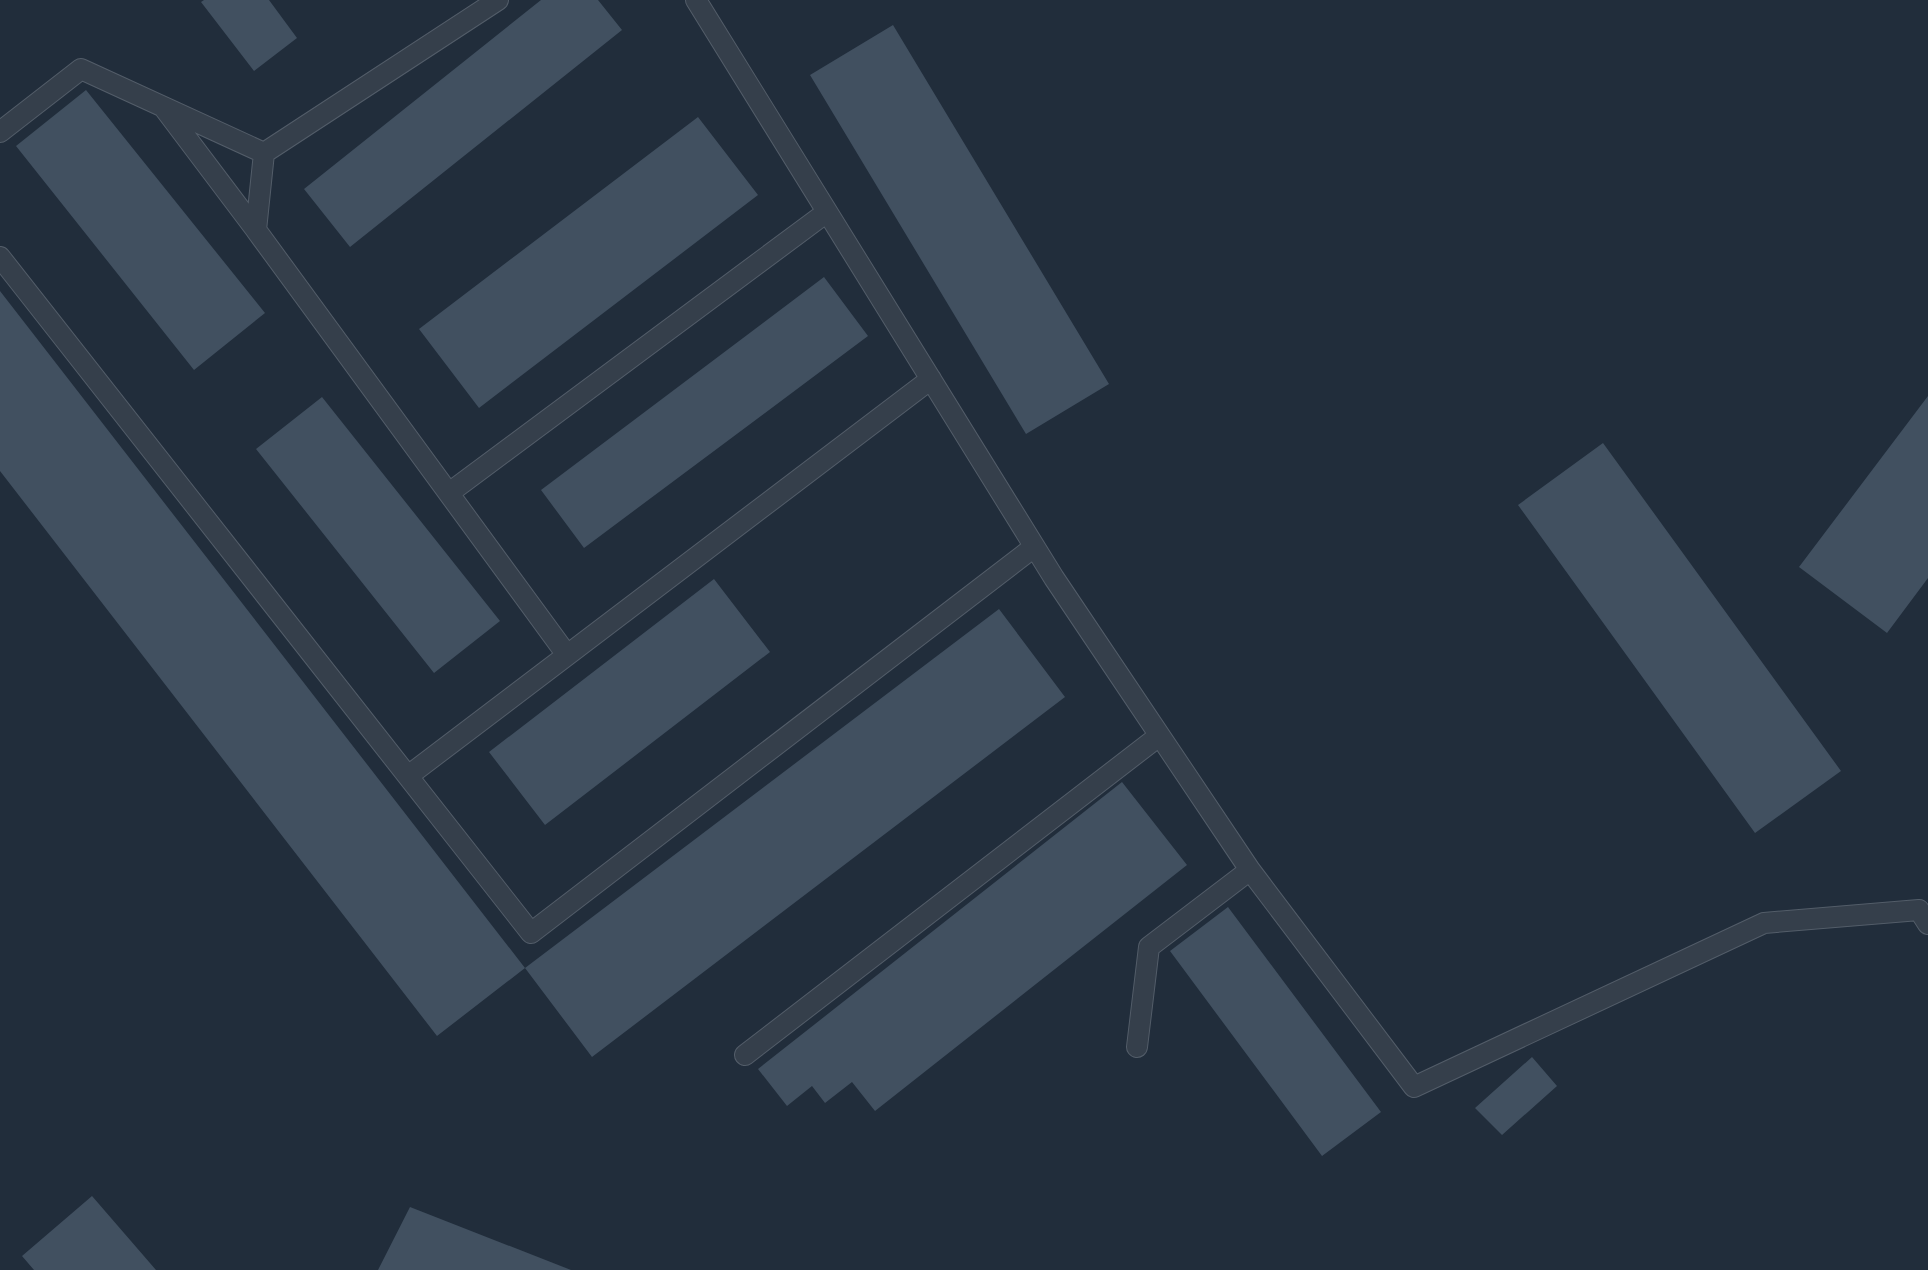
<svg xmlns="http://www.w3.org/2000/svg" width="1928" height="1270" font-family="Inter,sans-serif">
<rect width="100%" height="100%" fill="#212d3b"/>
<path fill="#415060" d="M204 0H269L297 38 254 71 201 2Z
M541 0H598L622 30 350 247 304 189Z
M893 25 1109 384 1026 434 810 75Z
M86 90 265 313 194 370 16 146Z
M698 117 758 195 479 408 419 329Z
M824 277 868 336 584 548 541 490Z
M0 291 525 968 999 609 1065 697 592 1057 525 968 437 1036 0 471Z
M1928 396V578L1887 633 1799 567Z
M322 397 500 621 434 673 256 449Z
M1603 443 1841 771 1755 833 1518 505Z
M714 579 770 652 545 825 489 752Z
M1122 782 1187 865 875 1111 852 1082 825 1103 812 1086 787 1106 758 1069Z
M1228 907 1381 1112 1322 1156 1170 951Z
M1532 1057 1557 1086 1502 1135 1475 1108Z
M92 1196 156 1270H34L22 1256Z
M410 1207 571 1270H378Z"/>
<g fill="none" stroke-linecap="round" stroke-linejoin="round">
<g stroke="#535d69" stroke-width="22">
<path id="lane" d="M696 0 1054 578 1250 870 1414 1087 1764 923 1919 910 1928 924
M164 108 256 230
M0 132 81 69 264 153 498 0
M264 153 256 230 567 655
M0 257 531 933 1034 547
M449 493 827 212
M408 776 931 379
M1137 1047 1149 947 1250 870
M745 1055 1159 736"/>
</g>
<use href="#lane" stroke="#353f4b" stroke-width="20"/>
</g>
</svg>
